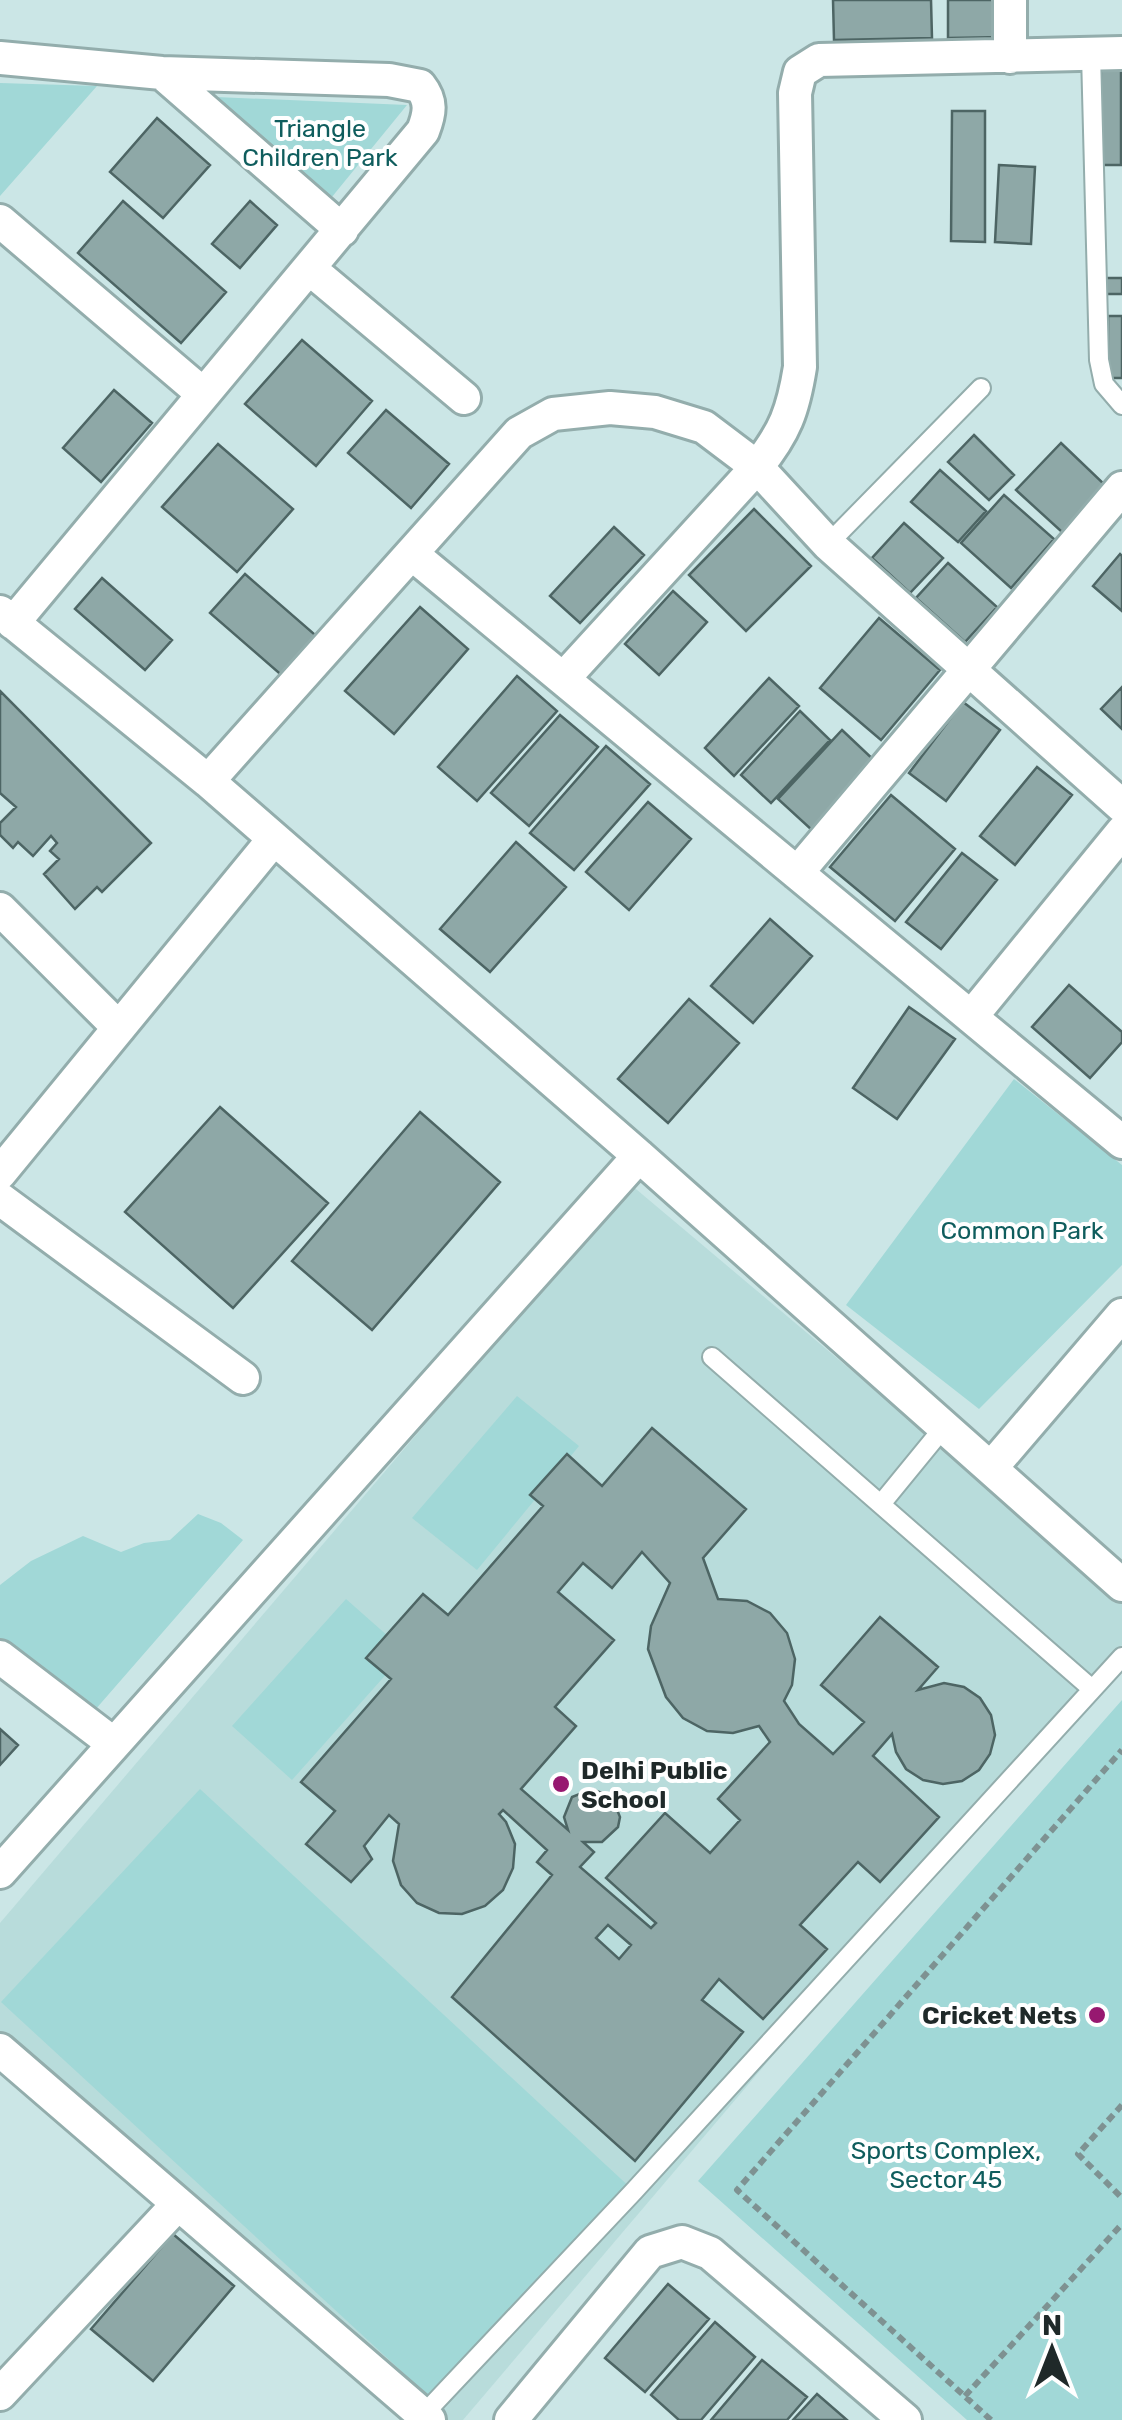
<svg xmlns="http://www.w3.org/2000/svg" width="1122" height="2420" font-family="Rubik,sans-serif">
<rect width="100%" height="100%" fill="#cbe6e6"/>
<path fill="#b8dcdb" d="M630 1184 1122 1598V1645L463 2420H446L0 2045V1923Z"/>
<path fill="#a1d8d7" d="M0 83 97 86 0 196Z
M192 96 407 105 327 203Z
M1014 1079 1122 1165V1265L979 1409 846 1305Z
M517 1396 579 1446 477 1570 412 1518Z
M198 1514 221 1523 243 1540 88 1718 0 1645V1585L31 1561 83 1536 121 1552 144 1543 170 1540Z
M346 1599 406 1652 292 1780 232 1726Z
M1122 1700V2420H967L698 2181Z
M200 1789 634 2191 436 2403 1 2002Z"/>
<path fill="#8ea8a7" stroke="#4d6564" stroke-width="2.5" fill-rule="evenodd" d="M833 0H931L932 38 834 40Z
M948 0H1002L1003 37 948 38Z
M1101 67 1121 68V165H1100Z
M952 111H985V242L951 241Z
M157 118 210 165 163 218 110 172Z
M999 165 1035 167 1031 244 995 242Z
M123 201 226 292 181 343 78 253Z
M250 201 277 225 240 268 212 244Z
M1100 278H1122V294H1100Z
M1108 316H1122V378H1108Z
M302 340 372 401 316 466 245 404Z
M114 390 152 423 101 482 63 448Z
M386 410 449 464 411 508 348 453Z
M974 435 1014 475 989 500 948 462Z
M1061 443 1105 485 1062 532 1016 490Z
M218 444 293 509 237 572 162 507Z
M940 470 986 511 958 542 911 502Z
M1004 495 1054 539 1011 588 961 543Z
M754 509 811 566 746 631 689 575Z
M904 523 943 558 910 593 872 558Z
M614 527 644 555 580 623 550 596Z
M1120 554 1122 556V611L1093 586Z
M948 563 997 607 965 642 916 598Z
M245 574 321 640 286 679 210 613Z
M102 578 172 640 145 670 75 609Z
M673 591 707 622 659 675 625 644Z
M420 607 468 649 394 734 345 691Z
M879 618 940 670 881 740 820 688Z
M517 676 557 711 477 801 438 767Z
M769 678 799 706 734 776 705 748Z
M1122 687V729L1101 709Z
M0 691 151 843 102 892 97 887 75 909 44 874 59 859 50 851 57 843 51 836 33 856 18 842 13 848 0 835V823L16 807 0 793Z
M963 702 1000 730 946 801 909 773Z
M800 711 830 740 771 803 741 775Z
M560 715 598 747 529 826 491 793Z
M842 730 877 763 813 831 778 799Z
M606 746 650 784 574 870 530 833Z
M1037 767 1072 795 1015 865 980 836Z
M891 795 955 849 895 921 830 867Z
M648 802 691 839 629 910 586 872Z
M516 842 566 887 490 972 440 929Z
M962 853 997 880 941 949 906 922Z
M770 919 812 956 753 1023 711 986Z
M1069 985 1122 1032V1042L1090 1078 1032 1027Z
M689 999 739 1043 668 1123 618 1079Z
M909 1007 955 1039 897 1119 853 1088Z
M220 1107 328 1203 233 1308 125 1212Z
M420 1112 500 1182 372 1330 292 1261Z
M652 1428 746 1509 703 1558 718 1599 747 1601 770 1613 787 1633 795 1659 792 1685 784 1701 799 1724 833 1754 864 1722 821 1685 880 1617 938 1667 918 1690 944 1683 964 1687 980 1698 991 1715 995 1735 990 1754 979 1770 962 1781 943 1784 923 1780 906 1769 896 1752 892 1734 873 1756 939 1817 880 1882 858 1862 800 1925 827 1949 763 2019 719 1979 702 2000 743 2032 635 2161 452 1997 552 1875 537 1862 547 1850 503 1810 499 1814 506 1822 515 1844 513 1868 503 1890 485 1906 462 1914 439 1913 417 1903 401 1885 393 1861 399 1824 389 1815 364 1846 372 1859 351 1882 306 1844 335 1811 301 1782 391 1679 366 1658 423 1594 448 1615 543 1506 530 1495 567 1454 602 1486ZM642 1552 670 1583 651 1626 648 1649 666 1697 683 1718 707 1731 733 1733 759 1726 770 1742 718 1799 740 1820 710 1853 665 1813 606 1878 656 1923 651 1928 580 1867 594 1852 583 1842H602L618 1827 620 1817 612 1797 592 1789 572 1797 564 1817 568 1830 521 1789 576 1726 555 1707 614 1640 558 1592 583 1563 612 1588ZM608 1925 631 1945 619 1959 596 1938Z
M0 1729 18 1745 0 1765Z
M173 2234 234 2286 153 2381 91 2329Z
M668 2284 709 2319 645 2392 605 2358Z
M715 2322 755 2357 701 2420H679L651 2395Z
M762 2360 807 2397 787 2420H711Z
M817 2394 847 2420H793Z"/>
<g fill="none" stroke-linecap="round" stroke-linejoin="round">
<g stroke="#93adac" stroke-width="22">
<path id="lane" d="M1091 54 1099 360 1104 384 1122 405
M828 544 981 388
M712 1357 1092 1689
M881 1504 944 1427
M423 2415 634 2191 1122 1657"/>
</g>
<g stroke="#93adac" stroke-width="38">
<path id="street" d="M1010 0V57
M0 58 162 73 389 80 420 86C432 101 430 113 423 131L13 623
M162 73 342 230
M0 221 203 394
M310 269 464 398
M412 554 1122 1142
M0 612 208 781 639 1156 1122 1585
M563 679 757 467C785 432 793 411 800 367L795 93 800 72 819 60 1122 53
M208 781 519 433 553 414 610 408 655 412 704 427 757 467 828 544 1122 806
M797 873 1122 488
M0 909 119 1028
M971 1017 1122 832
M0 1173 273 840
M0 1199 243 1378
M991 1468 1122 1315
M0 1657 114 1744
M0 1872 639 1156
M0 2050 429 2420
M0 2394 178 2204
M511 2420 650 2252 682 2242 710 2253 905 2420"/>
</g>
<path stroke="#7e9292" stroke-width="6" stroke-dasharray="8 5" stroke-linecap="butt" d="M1122 2105 1078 2154 1122 2198
M965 2396 1122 2224
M991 2420 737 2190 1122 1750"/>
<use href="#lane" stroke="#fff" stroke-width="18"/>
<use href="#street" stroke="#fff" stroke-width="32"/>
</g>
<g fill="#971870" stroke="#fff" stroke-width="4">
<circle cx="561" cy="1784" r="10"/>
<circle cx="1097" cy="2015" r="10"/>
</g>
<g text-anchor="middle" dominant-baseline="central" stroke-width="8" stroke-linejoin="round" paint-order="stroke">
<g font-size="25" fill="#0f5d5d" stroke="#fff">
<text x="320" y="128">Triangle<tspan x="320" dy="29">Children Park</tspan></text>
<text x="1022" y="1230">Common Park</text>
<text x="946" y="2150">Sports Complex,<tspan x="946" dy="29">Sector 45</tspan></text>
</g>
<g font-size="25" font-weight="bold" fill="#1f2929" stroke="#fff" text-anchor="start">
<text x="581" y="1770">Delhi Public<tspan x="581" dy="29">School</tspan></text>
<text x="1077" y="2015" text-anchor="end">Cricket Nets</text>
</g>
</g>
<g transform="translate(1052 2350)" stroke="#ffffff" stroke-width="8" paint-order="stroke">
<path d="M0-8L18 38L0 25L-18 38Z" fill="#1f2929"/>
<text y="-15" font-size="28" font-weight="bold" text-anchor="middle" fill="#1f2929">N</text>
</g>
</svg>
